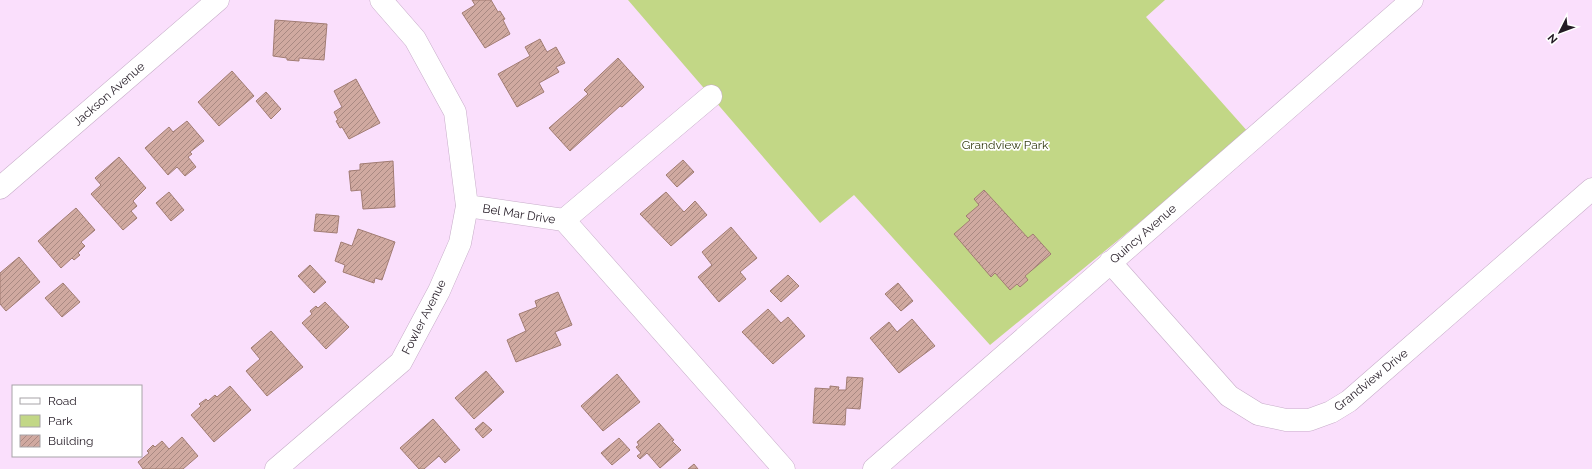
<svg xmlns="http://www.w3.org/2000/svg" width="1592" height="469" font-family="Raleway,sans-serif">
<defs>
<pattern id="building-hatch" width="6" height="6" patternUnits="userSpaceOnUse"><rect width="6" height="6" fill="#d0a9a0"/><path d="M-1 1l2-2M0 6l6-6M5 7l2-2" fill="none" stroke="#a98982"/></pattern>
</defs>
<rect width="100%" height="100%" fill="#fadffc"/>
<path fill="#c2d786" d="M628 0H1165L1146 17 1249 133 990 345 854 195 820 223Z"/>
<path fill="url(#building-hatch)" stroke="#a17c73" d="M472 0H491L498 12 500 11 505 19 503 20 510 34 485 48 462 13 475 5Z
M275 20 327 24 324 60 299 58V61L287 60V58L273 56Z
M540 39 547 52 556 47 565 63 556 67 559 72 539 83 544 92 517 107 498 74 530 56 525 47Z
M618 58 644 87 622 107 620 106 570 151 549 128 588 94 584 90Z
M232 71 254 96 219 126 198 102Z
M356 79 380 123 349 139 342 127 340 128 336 121 338 120 334 112 342 107 334 91Z
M266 92 281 109 271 119 256 101Z
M187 121 204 141 190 152 192 154 188 157 196 167 185 176 177 167 168 175 145 148 169 127 173 132Z
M119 157 146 188 133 201 137 206 131 211 137 218 123 230 91 194 101 185 95 178Z
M683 160 694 172 677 187 666 175Z
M393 161 395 207 363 209 361 190 351 191 349 171 360 170V164Z
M984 190 1028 238 1033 234 1051 254 1025 276 1028 280 1020 287 1017 284 1010 290 995 273 991 277 954 234 970 220 966 216 979 205 974 199Z
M169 192 184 210 171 221 156 203Z
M666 192 684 212 695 201 707 215 671 246 640 214Z
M76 208 95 230 81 242 85 246 78 253 80 255 74 260 72 258 61 268 38 241Z
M316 214 339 216 337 233 314 231Z
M731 227 757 258 740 272 746 279 719 302 698 277 712 265 702 252Z
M358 229 395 242 382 280 375 278 374 283 343 272 345 265 335 261 341 242 352 246Z
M19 257 40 282 6 311 0 304V273Z
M310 265 326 282 314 293 298 276Z
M788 275 799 286 781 302 770 291Z
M63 283 80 302 62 317 45 298Z
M898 283 913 301 901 311 885 294Z
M558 292 572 325 555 332 561 345 516 362 507 340 526 331 519 314 537 307 535 301Z
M325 302 349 327 326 349 302 323 312 314 310 311 316 306 318 308Z
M768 309 781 323 788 317 805 336 773 364 742 332Z
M912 319 935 346 899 373 870 338 889 322 897 332Z
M271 331 303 367 267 396 246 371 260 359 251 348Z
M486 371 504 392 474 419 455 398Z
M617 374 640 402 603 431 581 406Z
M847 377 863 378 860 409 846 408 845 425 813 423 815 388 830 389V386L839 387 838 390H846Z
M230 386 251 410 214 442 191 415 201 406 199 404 206 399 208 401 215 395 217 397Z
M433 419 460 450 445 463 439 456 424 469H419L400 448Z
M483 422 492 430 483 438 475 429Z
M659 423 674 440 672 441 681 450 660 468 647 453 640 459 637 456 641 453 636 447 639 445 637 442Z
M182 437 198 456 183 469H143L138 462 149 453 147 451 153 445 155 447 162 441 169 449Z
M619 438 630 450 612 465 601 453Z
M694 464 698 469H688Z"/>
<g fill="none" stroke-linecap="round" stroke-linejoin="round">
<g stroke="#c7adc9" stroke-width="23">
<path id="minor" d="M0 188 218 0
M564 220 711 96
M1110 262 1229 396 1258 414 1286 420H1309L1331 412 1349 401 1592 189
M276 469 401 362 439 291 460 243 467 206
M874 469 1412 0"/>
</g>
<g stroke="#c7adc9" stroke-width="23">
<path id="tertiary" d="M381 0 415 39 455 112 467 206 564 220 784 469"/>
</g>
<use href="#minor" stroke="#fff" stroke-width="22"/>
<use href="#tertiary" stroke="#fff" stroke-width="22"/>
</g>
<g text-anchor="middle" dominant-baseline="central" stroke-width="3.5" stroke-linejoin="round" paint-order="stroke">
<g font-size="12" fill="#241b25" stroke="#fff">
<text transform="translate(109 94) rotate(-41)">Jackson Avenue</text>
<text transform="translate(519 214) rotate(9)">Bel Mar Drive</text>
<text transform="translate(1143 234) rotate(-41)">Quincy Avenue</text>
<text transform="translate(424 317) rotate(-63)">Fowler Avenue</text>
<text transform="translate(1371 380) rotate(-39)">Grandview Drive</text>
</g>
<g font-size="12" fill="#323b12" stroke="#fff">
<text x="1005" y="145">Grandview Park</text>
</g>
</g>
<rect x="12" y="385" width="130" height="72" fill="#ffffff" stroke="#a7a4a8"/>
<rect x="20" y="398" width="20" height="6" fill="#ffffff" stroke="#a7a4a8"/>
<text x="48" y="405" font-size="12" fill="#241b25">Road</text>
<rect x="20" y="415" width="20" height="12" fill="#c2d786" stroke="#a7a4a8"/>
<text x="48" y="425" font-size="12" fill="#241b25">Park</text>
<rect x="20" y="435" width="20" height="12" fill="url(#building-hatch)" stroke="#a7a4a8"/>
<text x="48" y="445" font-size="12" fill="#241b25">Building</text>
<g transform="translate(1560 32) rotate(228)" stroke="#ffffff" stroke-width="3" paint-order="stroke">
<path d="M0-3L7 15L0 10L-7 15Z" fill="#241b25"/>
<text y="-6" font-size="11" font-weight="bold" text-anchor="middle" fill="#241b25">N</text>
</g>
</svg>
